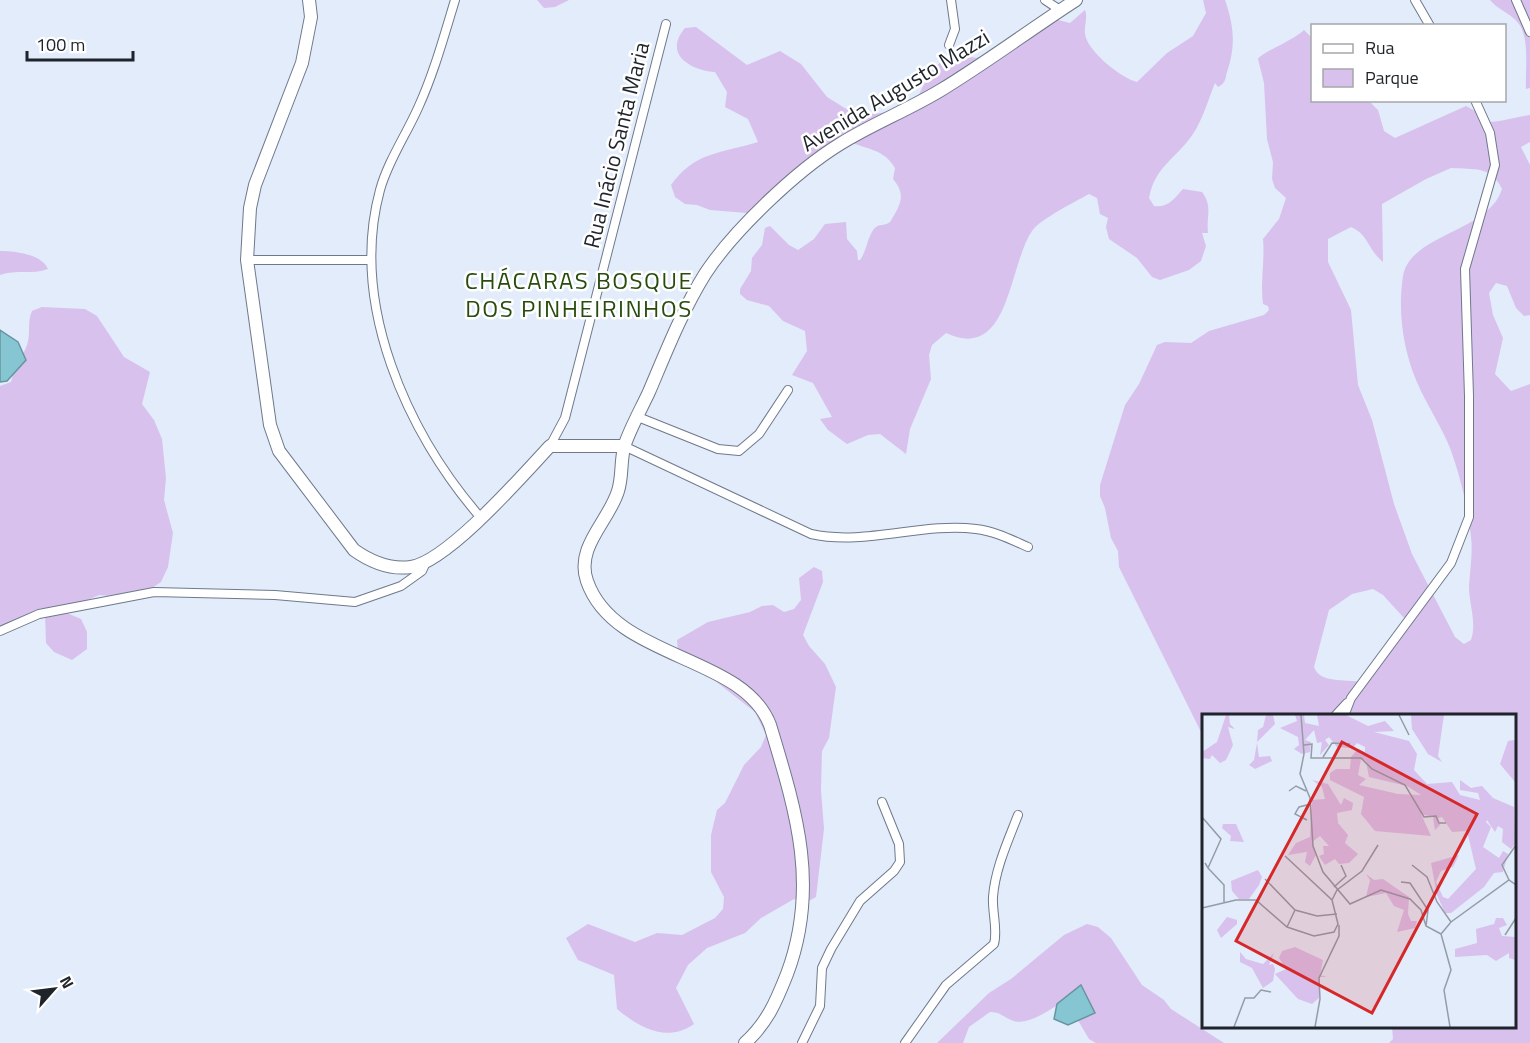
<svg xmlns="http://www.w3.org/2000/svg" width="1530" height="1043" font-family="'Titillium Web',sans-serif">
<rect width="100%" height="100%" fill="#e2ecfb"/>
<path fill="#d8c1ec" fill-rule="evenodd" d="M537 0H569L555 7 544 8Z
M1203 0H1225C1234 26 1236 46 1227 72 1225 79 1226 83 1218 87L1215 83C1208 100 1203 119 1193 134 1176 159 1155 166 1149 198L1154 206C1168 208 1174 199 1183 189L1202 192C1213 207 1206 216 1208 233H1202L1206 246 1201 261 1189 270 1160 280 1152 277 1137 258 1109 239 1106 227 1108 218 1100 214 1097 198 1089 194C1075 202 1040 219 1032 231 1008 266 1010 363 946 333L932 345 929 355 931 379 910 429 906 454 880 434 868 435 847 444 828 430 820 419 832 417 813 383 792 375 807 351 805 331 783 321 769 306 747 300 740 294V289L751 271 752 258 762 245 765 228 770 226 789 245 798 250 814 239 825 224 846 222 847 239 857 251 858 260H860C867 251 868 233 876 227 880 224 885 226 890 222 900 206 907 195 893 179L895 168C883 148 867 150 848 141L820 161 779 201 747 213 710 210 697 205 685 204 675 197 671 185C694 152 722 153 758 142L748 119 725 107 727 92 715 72C690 70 663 54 685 28L696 27 747 65 780 51 801 64 827 97 848 110 860 114H874L894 111 917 99 929 73 947 56 957 54 976 58 1001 51 1027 40 1039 27 1054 19 1070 23 1085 10C1088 19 1084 25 1085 34 1087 51 1121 78 1137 82L1167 53 1193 36 1206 13Z
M1490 0H1530V88L1526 89C1525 69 1530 40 1519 24 1511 13 1498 10 1490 0Z
M1304 30 1312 38V100L1369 101 1378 110 1384 131 1395 138 1466 106 1477 112 1485 122C1500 123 1514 117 1530 115V142L1521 147 1530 165V315L1524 316 1516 308 1507 286 1496 283 1489 293 1493 315 1503 338 1495 374 1511 391 1530 384V1043H1389L1393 1039 1392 1027 1514 1026V716H1351L1349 709 1336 716H1203V736L1119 567 1118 551 1111 538 1105 508 1100 496V485L1125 405 1139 384 1157 345 1165 342 1191 343 1209 331 1264 315 1269 310 1268 306 1263 304C1260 282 1265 261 1263 239L1279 219 1286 198 1275 188 1272 179 1273 162 1267 139 1264 83 1258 59C1262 52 1293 41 1304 30ZM1451 168C1475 170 1490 165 1502 189 1489 232 1410 234 1403 276 1397 315 1404 356 1421 391 1430 410 1442 428 1450 448 1460 475 1468 508 1471 537 1473 552 1470 570 1469 586 1469 605 1477 622 1471 640L1464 644 1455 637 1412 554 1394 504 1372 420 1358 385 1351 310 1328 262V239L1351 227C1369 235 1368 250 1383 262L1382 204 1426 179ZM1373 589 1383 595 1405 619 1365 683C1350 678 1320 685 1314 667L1329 610 1352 594Z
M0 251C14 251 42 254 48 269 32 275 16 269 0 275Z
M42 307 85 309 97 316 124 357 150 372 142 404 154 420 162 439 166 478 164 500 173 533 168 567 161 582 137 598 99 595 62 611 81 619 87 632V649L72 660 54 652 46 643 45 612 41 608 0 627V386L11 382C14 368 22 358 27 345 31 334 27 321 32 311Z
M814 567 822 571 823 582 803 635 809 646 825 664 836 687 829 738 822 751 821 790 824 829 816 897 805 903 794 899 761 918 745 933 707 948 688 965 676 988 694 1024C667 1043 640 1028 617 1009L614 975 578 960 566 938 588 924 635 942 657 933 682 935 715 918 723 909 724 897 711 872V835L717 810 725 803 744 765 761 747 766 735 755 712 678 652 677 640 708 622 750 612 762 606 773 605 784 612 794 609 801 600 799 578Z
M1087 924 1098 927 1111 938 1142 985 1164 1000 1171 1009 1224 1043H1096L1089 1039 1076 1017 1060 1004C1046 1011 1027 1027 1011 1020 1002 1016 1000 1012 990 1012L969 1027 963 1043H937L989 993 1011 979 1064 935Z"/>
<path fill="#86c6d2" stroke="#6795a0" stroke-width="1.5" d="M0 330 18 342 26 360 7 381 0 382Z
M1081 985 1095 1013 1068 1025 1054 1019 1057 1004Z"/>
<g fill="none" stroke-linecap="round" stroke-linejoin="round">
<g stroke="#6f798a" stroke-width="10">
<path id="street" d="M455 0C444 36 434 73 418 108 406 135 388 161 380 190 349 304 407 433 481 518
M1045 0 1060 10
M1415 0 1430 26
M1516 0 1530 32
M949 45 955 29 951 0
M247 260H371
M638 417 718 449 739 451 759 434 788 390
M550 446 565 418 666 24
M624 446 811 534C865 546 923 522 976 529 994 531 1012 540 1028 547
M0 631 39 614 154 592 275 595 355 602 401 586 422 571 427 560
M1335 716 1347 703
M1344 716 1351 698 1451 563 1469 517V396L1465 269 1495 165 1490 133 1475 100
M802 1043 820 1006 822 968 831 949 860 901 894 871 900 862 899 844 882 802
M905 1043 946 985 994 944C998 930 992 912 993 897 995 869 1008 841 1018 815"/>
</g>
<g stroke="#6f798a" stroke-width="14">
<path id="secondary" d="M309 0 311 17 302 63 255 185 250 208 247 260 270 425 279 451 354 550C371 562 390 570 411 567 448 561 523 475 550 446H624
M745 1043C767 1023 776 1002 787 974 820 886 796 811 770 725 743 654 614 660 587 581 575 547 609 521 618 491 623 476 620 459 625 444 631 427 641 409 649 392 666 352 682 311 705 274 733 231 796 171 840 144 872 124 908 110 941 90 987 62 1031 29 1076 0"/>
</g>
<use href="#street" stroke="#fff" stroke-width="8"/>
<use href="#secondary" stroke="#fff" stroke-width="12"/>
</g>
<g text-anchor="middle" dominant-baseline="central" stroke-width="5" stroke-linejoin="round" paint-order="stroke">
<g font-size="22" fill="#1f232a" stroke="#fff">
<text transform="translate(895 90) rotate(-31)">Avenida Augusto Mazzi</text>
<text transform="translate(616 145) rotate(-76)">Rua Inácio Santa Maria</text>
</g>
<g font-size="24" letter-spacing="1.5" fill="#274c0d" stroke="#fff">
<text x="579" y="280">CHÁCARAS BOSQUE<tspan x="579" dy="28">DOS PINHEIRINHOS</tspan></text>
</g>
</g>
<g transform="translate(1202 714)">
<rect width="314" height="314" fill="#e2ecfb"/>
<path d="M24 1H27L28 10 33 15 26 13 31 31 24 46 18 49 10 41 8 45 0 44V38L15 28ZM64 1H71L73 10 55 28 56 16 61 13ZM93 1H102L103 9 117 12 115 1H144L166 12 183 7 192 17 172 18 207 27 215 40 212 56 225 70 250 68 258 81 278 86 276 79 258 76V66L269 74 280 72 291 84 312 93 313 130 309 135 300 128 301 115 296 112 293 118 285 106 284 108 289 113 281 133 297 144 301 137 306 140 301 158 292 159 282 173 249 199H243L235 181 229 149 257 141 251 153 239 157 234 168 241 183 246 185 274 155 265 117 250 118 240 103 236 104 238 111 233 116 231 103 219 100 229 122 173 117 159 100 162 83 128 66V59L134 55H148L149 43 156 35 163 38V33L155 29 151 34 135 33 127 23 123 26 127 31 118 41 120 28 115 29 112 16 103 26 109 28 108 38 100 40 92 35 97 31 96 23 78 14 95 7ZM159 45 164 47 167 63 205 72 219 81 196 80 157 71 164 65 156 61ZM209 1H242L236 42 240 48 226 40 210 15ZM312 26 314 27 313 68 298 50 306 27ZM55 29 57 43 68 42 70 47 53 55 47 51 52 46ZM110 66 126 70 139 91 142 84 151 89 150 96 135 99 136 109 146 121 143 129 156 140 147 149 137 150 133 145 123 151 117 142 122 140 121 132H127L118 122 110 128 114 141 108 152 103 148 105 138 86 141 94 129 108 123 110 86 123 85 120 73ZM21 110H34L42 128 28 127 29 122 20 114ZM56 156 60 163 57 171 47 185H37L30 177 29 167ZM164 160 172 166 181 165 207 183 206 200 209 207H215L213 214 195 218 202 196 192 192 184 179 164 183 168 166ZM25 203 35 206V210L19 224 15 216ZM294 204H301L305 211 297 214 300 222 313 223V246L307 244V239L294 247 285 241 253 243V235L275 229 274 215 292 210ZM93 233 121 246 118 261 125 263H117V284L110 290 96 285 73 260 84 255 77 244 80 237ZM38 238 44 245 61 250 72 239 67 251 71 250 73 255 71 267 61 274 50 254 38 248Z" fill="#d8c1ec" fill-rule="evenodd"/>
<path fill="none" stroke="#949ca7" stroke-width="1.5" d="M99 1 102 40 98 60 108 84 111 132 121 158 148 190 179 176 208 185 219 196 224 212 239 220M197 1 207 21M102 31 110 30 109 44H159L170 55 203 71 222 103 234 102 237 109H244M121 43 130 29 148 30M87 77 94 72 104 77M0 103 19 125 6 154 3 149M105 106 93 100 97 93 109 90M210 151 225 163 235 188 249 208M6 154 22 171V188M63 165 93 196 115 202 135 200M307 166 300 151 314 131M199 168 208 169 226 196 224 212M132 173 144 162 139 151M130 186 135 176 160 157 176 131M0 194 34 186H54L85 213 112 222 132 218 136 210 130 186 83 142M85 213 93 196M239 220 249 256 242 276 248 313M239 220 249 208 307 166 314 171M303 221 314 204M32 313 43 284H52L59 276 69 278M113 313 118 285 117 264 137 222V211"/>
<path fill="#d62828" fill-opacity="0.15" stroke="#d62828" stroke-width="3" d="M140 28 275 100 170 299 34 227Z"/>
<rect width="314" height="314" fill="none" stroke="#1f232a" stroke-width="3"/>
</g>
<rect x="1311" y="24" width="195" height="78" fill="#ffffff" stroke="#a5a7aa" stroke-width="1.5"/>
<rect x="1323" y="44" width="30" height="9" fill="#ffffff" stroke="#a5a7aa" stroke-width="1.5"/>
<text x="1365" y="54" font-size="18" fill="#1f232a">Rua</text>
<rect x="1323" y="69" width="30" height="18" fill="#d8c1ec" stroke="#a5a7aa" stroke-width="1.5"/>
<text x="1365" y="84" font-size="18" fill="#1f232a">Parque</text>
<g transform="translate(54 989) rotate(62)" stroke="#ffffff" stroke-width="4.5" paint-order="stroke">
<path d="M0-4.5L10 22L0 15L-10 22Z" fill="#1f232a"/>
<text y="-9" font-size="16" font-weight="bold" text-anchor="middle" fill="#1f232a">N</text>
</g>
<path d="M27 51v9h106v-9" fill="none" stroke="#1f232a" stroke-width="3"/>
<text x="36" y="51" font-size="18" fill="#1f232a" stroke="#ffffff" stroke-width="4.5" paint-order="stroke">100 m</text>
</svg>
